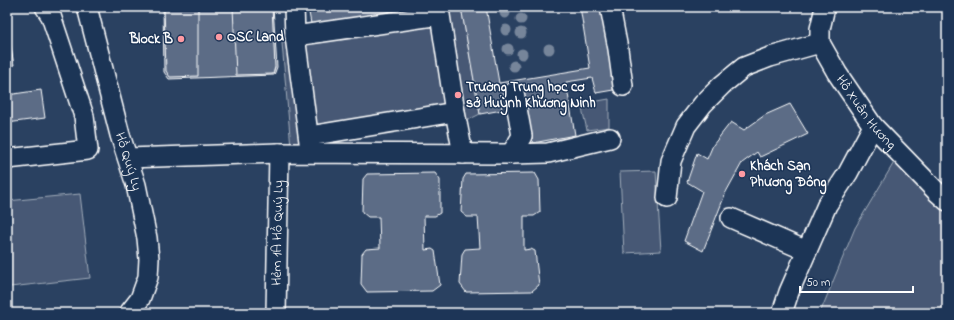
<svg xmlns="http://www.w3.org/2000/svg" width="954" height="320" font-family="'Indie Flower',sans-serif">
<rect width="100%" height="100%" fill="#2a4161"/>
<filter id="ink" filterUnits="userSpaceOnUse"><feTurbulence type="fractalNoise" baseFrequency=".025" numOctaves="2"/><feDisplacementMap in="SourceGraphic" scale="8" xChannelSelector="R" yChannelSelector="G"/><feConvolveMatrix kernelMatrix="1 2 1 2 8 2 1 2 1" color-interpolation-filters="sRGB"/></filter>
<g filter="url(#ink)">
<path fill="#465975" stroke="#a2acba" d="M401 7H461L480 114 466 121 445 10 405 15Z
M433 20 449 104 319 127 315 122 304 50 306 42Z
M294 42 306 144 291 147 282 43Z
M609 99V127L587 130 581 104Z
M902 149 947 188V313H820L855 228Z
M656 171 661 251 624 253 620 172Z
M80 194 90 278 10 287 7 264V201Z"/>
<path fill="#5b6c86" stroke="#fff" d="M163 7H273L277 67 274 75 169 79 164 72Z
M164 7H198V76L170 77 166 71Z
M233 7H272L275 67 273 74 236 75Z
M308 7H395L397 17 312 29Z
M461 7H486L499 83 590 68 580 7H605L619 89 596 93 592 78 566 82 575 135 533 143 523 90 500 95 502 110 480 114Z
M7 25 14 65 7 66Z
M41 90 45 118 7 123V95Z
M790 104 808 134 760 157 757 152 742 163 726 192 703 251 684 241 702 191 687 182 697 153 707 159 713 145 731 122 744 130 765 115Z
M435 173 440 180V213L435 216H424L425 250 432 249 435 251 440 285 432 291 367 292 361 284 362 254 366 249 380 248 379 217H368L362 212 363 179 367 174Z
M535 173 539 180 540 212 534 216H524V250L531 249 535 251 539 285 532 291 466 292 460 284 462 254 465 249 480 248 478 217H467L461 212 463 179 466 174Z"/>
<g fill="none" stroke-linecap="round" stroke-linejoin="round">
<g stroke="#fff" stroke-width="22">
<g id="minor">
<path id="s1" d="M87 7 120 135 136 185 147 238 149 259 148 277 140 299 129 313"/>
<path d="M294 7 295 36 310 149"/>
<path d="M610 7 618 49 623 86"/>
<path id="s2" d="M825 7 820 29V43L837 73 873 126 938 193 947 201"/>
<path d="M300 36H295L440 15 455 112 463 154"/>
<path d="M309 136 455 112"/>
<path d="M511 154 522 136 514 92"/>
<path d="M128 158 279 153 511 154 548 153 610 138"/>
<path d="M7 159 88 150 84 116 51 16 45 7"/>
<path d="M667 198 671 161 686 126 703 104 722 85 744 67 770 57 820 43"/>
<path d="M731 218 807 251"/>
<path id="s3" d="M276 313 279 153"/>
<path d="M782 313 789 292 827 205 848 173 873 126"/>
</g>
</g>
<use href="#minor" stroke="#1d3557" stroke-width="19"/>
</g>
<g fill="#76859a">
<circle cx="505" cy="13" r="5.5"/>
<circle cx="521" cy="19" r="5.5"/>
<circle cx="506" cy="30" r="5.5"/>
<circle cx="521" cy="33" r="5.5"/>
<circle cx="508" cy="49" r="5.5"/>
<circle cx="549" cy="49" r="5.5"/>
<circle cx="522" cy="54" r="5.5"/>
<circle cx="514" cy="66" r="5.5"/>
</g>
</g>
<g fill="#ff9aa2" stroke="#1d3557" stroke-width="1.5">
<circle cx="219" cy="37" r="4"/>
<circle cx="181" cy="39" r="4"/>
<circle cx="458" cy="95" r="4"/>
<circle cx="742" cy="174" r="4"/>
</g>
<g text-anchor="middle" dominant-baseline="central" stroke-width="3" stroke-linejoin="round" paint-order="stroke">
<g font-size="14" font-weight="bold" fill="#fff" stroke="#1d3557" text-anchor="start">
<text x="227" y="37">OSC Land</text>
<text x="173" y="39" text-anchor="end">Block B</text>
<text x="466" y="87">Trường Trung học cơ<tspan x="466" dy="16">sở Huỳnh Khương Ninh</tspan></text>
<text x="750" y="166">Khách Sạn<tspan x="750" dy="16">Phương Đông</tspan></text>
</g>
<g font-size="14" fill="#fff" stroke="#1d3557">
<text stroke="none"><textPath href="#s2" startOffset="120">Hồ Xuân Hương</textPath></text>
<text stroke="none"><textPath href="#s1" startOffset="160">Hồ Quý Ly</textPath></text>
<text stroke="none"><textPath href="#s3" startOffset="80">Hẻm 1A Hồ Quý Ly</textPath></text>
</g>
</g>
<rect width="954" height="320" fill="none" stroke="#1d3557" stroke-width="24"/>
<rect x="12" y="12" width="930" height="296" fill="none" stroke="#fff" stroke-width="1.5" filter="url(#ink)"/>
<path d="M800 286v6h113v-6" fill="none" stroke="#ffffff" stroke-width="2"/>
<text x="806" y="286" font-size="12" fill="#ffffff" stroke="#1d3557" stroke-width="3" paint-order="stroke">50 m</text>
</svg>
